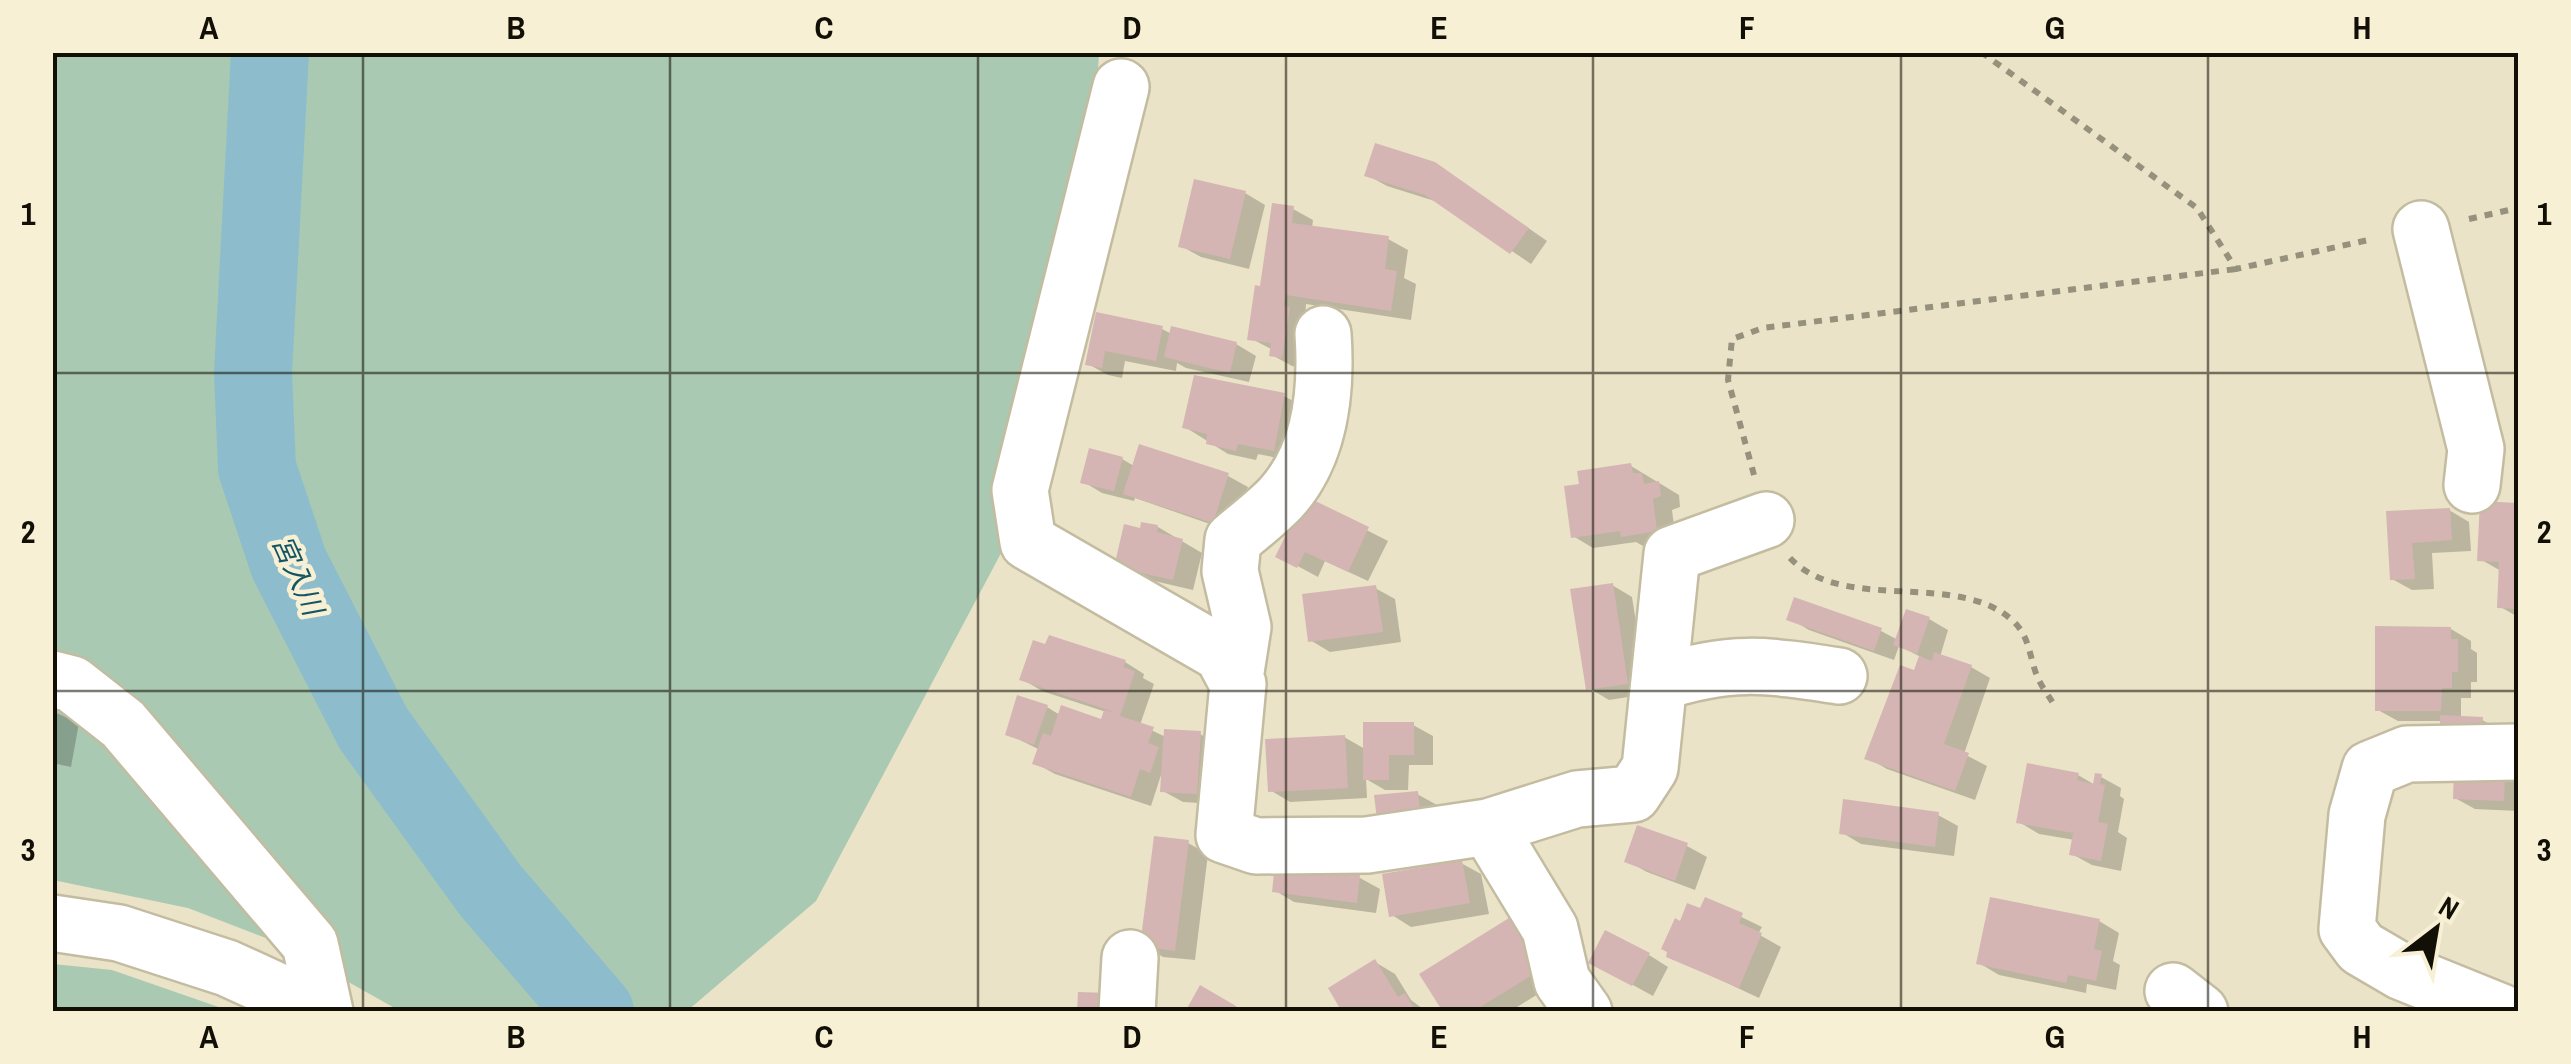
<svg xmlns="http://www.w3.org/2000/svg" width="2571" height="1064" font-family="'Archivo Narrow','Noto Sans JP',sans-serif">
<rect width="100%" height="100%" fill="#eae3c7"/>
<path fill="#a9c9b2" d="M52 53H1099L1097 89 1008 540 816 901 687 1011H400L279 943 188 908 53 880Z
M53 964 112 970 230 1011H53Z"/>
<path fill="#0003" d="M1367 175 1455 177 1547 241 1531 264 1441 203 1387 186Z
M1245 193 1265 205 1249 269 1201 257 1181 246Z
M1293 209 1313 220 1312 228 1388 239 1408 250 1404 278 1416 284 1411 320 1306 304 1302 368 1292 366 1272 355 1273 350 1250 338 1262 289Z
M1098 315 1162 329 1172 334 1236 344 1256 356 1249 382 1186 368 1177 363 1176 371 1125 361 1122 378 1108 375 1088 364Z
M1284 396 1304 407 1293 461 1258 454 1256 460 1228 454 1185 427Z
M1122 459 1134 466 1228 476 1248 487 1233 532 1135 498 1134 501 1102 493 1082 481Z
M1631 466 1679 495 1680 507 1672 510 1676 542 1643 546 1636 542 1593 548 1573 536 1581 486Z
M1306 499 1388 541 1368 581 1325 561 1318 577 1279 556Z
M2483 504 2518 505V617L2499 606 2501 571 2480 559Z
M2449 510 2469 522 2471 551 2432 553 2434 589 2412 590 2392 579 2388 514Z
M1158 527 1202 553 1193 590 1137 577 1117 565 1142 531Z
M1612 585 1632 597 1647 694 1609 700 1589 688Z
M1375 588 1395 599 1401 642 1330 652 1310 640Z
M1789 618 1881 631 1898 640 1929 619 1948 630 1940 657 1971 667 1990 678 1964 754 1987 766 1975 800 1887 769 1868 758 1916 673 1921 657 1899 646 1894 660 1809 630Z
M2451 629 2471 641V649L2477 653V682H2471V698H2461V718L2482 720 2502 731 2443 721H2398L2378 710Z
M1125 662 1144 674 1143 678 1154 684 1140 725 1166 737 1200 734 1220 745 1216 804 1183 802 1163 791 1162 772 1151 806 1055 774 1035 763 1040 750 1008 734 1047 707 1060 715 1103 722 1106 712 1042 691 1022 679Z
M52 711 79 723 71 767 52 763Z
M1413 725 1433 736V765H1409L1408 790H1385L1366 779 1367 798 1290 802 1270 790 1344 737 1365 749Z
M2504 773 2518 781V811L2475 809 2455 798Z
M2078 775 2095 785 2101 777 2121 788 2120 796 2124 799 2118 832 2127 838 2121 871 2092 865 2072 854 2075 840 2039 834 2019 822Z
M1417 794 1437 805 1440 834 1380 825Z
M1938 815 1958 826 1954 856 1861 844 1841 832Z
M1639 829 1687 846 1707 857 1695 890 1647 872 1627 861Z
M1188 843 1208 854 1195 960 1163 957 1143 945Z
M1461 863 1481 874 1489 914 1411 927 1392 915Z
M1360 878 1380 889 1376 913 1294 902 1274 890Z
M1706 900 1762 927 1758 934 1781 947 1759 998 1669 956 1681 924 1701 912Z
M1509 921 1529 933 1559 981 1509 1012H1446Z
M2099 921 2119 933 2113 961 2120 965 2116 990 2087 984 2086 993 1999 975 1979 963Z
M1649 955 1668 967 1653 996 1611 973Z
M1375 962 1395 974 1411 1000 1427 1012H1343Z"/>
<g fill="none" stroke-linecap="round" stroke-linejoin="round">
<path stroke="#8dbdcc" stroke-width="78" d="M270 52 253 373 257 468 289 564 373 728 490 890 595 1012"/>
</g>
<path fill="#d5b5b3" d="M1375 143 1435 162 1529 228 1510 254 1425 195 1364 176Z
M1194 179 1246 191 1230 259 1178 247Z
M1272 203 1294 206 1292 223 1389 236 1385 269 1397 271 1391 311 1286 295 1284 306 1290 307 1282 358 1269 356 1271 343 1247 340 1255 285 1260 286Z
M1096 312 1163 326 1156 361 1105 351 1102 368 1085 365Z
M1171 326 1237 342 1230 373 1164 357Z
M1194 375 1285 393 1274 451 1238 444 1236 451 1206 444 1207 434 1182 428Z
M1139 444 1229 473 1213 523 1123 494Z
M1089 448 1123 457 1114 491 1080 483Z
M1631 463 1633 473H1642L1644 484 1659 481 1661 496 1653 499 1657 531 1621 537 1620 531 1571 538 1564 486 1579 484 1577 471Z
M1305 496 1369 527 1348 572 1305 552 1297 568 1275 557Z
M2480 501 2518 503V609L2497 608 2499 562 2477 561Z
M2450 508 2452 540 2412 543 2415 579 2390 580 2386 511Z
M1141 522 1158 525 1157 532 1183 539 1173 580 1114 567 1124 524 1140 528Z
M1613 583 1628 684 1586 690 1570 589Z
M1376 585 1383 632 1308 642 1302 594Z
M1794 597 1882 628 1874 651 1786 620Z
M1906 609 1930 617 1917 654 1893 645Z
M2375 626 2451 627V639H2458V672H2452V688H2442L2441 711H2375Z
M1049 635 1126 660 1123 667 1135 671 1120 716 1154 727 1148 743 1159 747 1150 773 1140 769 1131 797 1032 764 1043 733 1051 736 1061 705 1101 719 1104 710 1117 713 1019 680 1033 640 1045 644Z
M1934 652 1972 665 1944 744 1969 753 1955 791 1864 759 1900 665 1914 670 1919 656 1932 661Z
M1017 695 1048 705 1034 745 1005 735Z
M2440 715 2483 717 2482 732 2440 730Z
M1363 722H1414V755H1389V780H1363Z
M1164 729 1201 731 1197 794 1160 792Z
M1345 735 1348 788 1268 792 1265 739Z
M2027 763 2079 773 2077 780 2093 784 2095 773 2102 774 2100 784 2105 785 2098 822 2108 824 2101 861 2069 855 2073 833 2016 823Z
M2454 769 2505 771 2504 801 2453 799Z
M1418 791 1421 823 1378 827 1374 795Z
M1843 799 1939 812 1935 847 1839 834Z
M1637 825 1688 843 1675 881 1624 862Z
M1154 836 1189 840 1175 951 1140 946Z
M1462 860 1470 903 1389 917 1382 874Z
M1275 863 1360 875 1357 903 1272 892Z
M1705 897 1743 913 1739 923 1762 933 1739 988 1666 957 1667 952 1661 949 1675 918 1680 921 1687 903 1700 908Z
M1990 897 2100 919 2094 949 2102 951 2096 981 2068 975 2066 983 1976 964Z
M1509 918 1540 970 1472 1012H1443L1419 974Z
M1605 930 1650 953 1632 986 1588 963Z
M1375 959 1398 997 1405 993 1416 1012H1342L1328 988Z
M1200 985 1236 1006 1240 1012H1185Z
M1078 992 1111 993V1012H1077Z"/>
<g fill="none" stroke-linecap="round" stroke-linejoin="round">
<g stroke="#c3bca1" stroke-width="60">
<path id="minor" d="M1121 87 1020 490 1028 542 1222 654 1238 684 1224 835 1256 846 1367 845 1488 827 1577 799 1633 794 1650 768 1672 554 1766 520
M2421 229 2476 449 2472 485
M1235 678 1243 627 1230 571 1233 540C1249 526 1267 513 1281 498 1321 454 1327 391 1323 334
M52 679 72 684 123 724 310 944 325 1012
M1659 683C1730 659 1767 665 1839 676
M1488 827 1550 929 1562 981 1584 1012
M2173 991 2200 1012
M1127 1012 1130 958
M2501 1012 2402 972 2361 948 2347 929 2357 815 2370 769 2407 754 2518 752"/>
</g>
<g stroke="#c3bca1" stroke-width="60">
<path id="major" d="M52 923 119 933 227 968 323 1012"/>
</g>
<path stroke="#96917c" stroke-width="6" stroke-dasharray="8 8" stroke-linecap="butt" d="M1981 52 2197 208 2236 269 2373 239
M2469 219 2518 208
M1754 475 1728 380 1732 339 1763 328 2236 269
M1790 558C1843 614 1956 570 2012 620 2030 636 2029 656 2037 676 2041 686 2048 695 2053 703"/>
<use href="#minor" stroke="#fff" stroke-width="55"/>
<use href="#major" stroke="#fff" stroke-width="55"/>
</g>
<path fill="none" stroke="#120f06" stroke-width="2.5" stroke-opacity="0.55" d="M363 52V1012M670 52V1012M978 52V1012M1286 52V1012M1593 52V1012M1901 52V1012M2208 52V1012M52 373H2518M52 691H2518"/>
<g text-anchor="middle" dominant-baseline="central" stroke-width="9" stroke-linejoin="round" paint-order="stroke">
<g font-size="28" font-style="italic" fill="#145565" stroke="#f7f0d4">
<text transform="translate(298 575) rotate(66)">宮入川</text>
</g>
</g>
<rect width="2571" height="1064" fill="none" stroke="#f7f0d4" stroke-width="110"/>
<g transform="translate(2436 929) rotate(31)" stroke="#f7f0d4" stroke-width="8" paint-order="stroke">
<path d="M0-8L18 38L0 25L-18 38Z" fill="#120f06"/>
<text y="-15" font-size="28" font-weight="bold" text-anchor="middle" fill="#120f06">N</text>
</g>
<rect x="55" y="55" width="2461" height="954" fill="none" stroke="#120f06" stroke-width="4"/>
<g font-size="32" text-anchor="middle" font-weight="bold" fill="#120f06">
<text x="209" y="39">A</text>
<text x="516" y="39">B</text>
<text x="824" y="39">C</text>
<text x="1132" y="39">D</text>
<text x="1439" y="39">E</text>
<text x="1747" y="39">F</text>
<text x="2055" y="39">G</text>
<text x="2362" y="39">H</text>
<text x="28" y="225">1</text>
<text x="2544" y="225">1</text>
<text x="28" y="543">2</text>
<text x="2544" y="543">2</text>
<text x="28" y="861">3</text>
<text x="2544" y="861">3</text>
<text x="209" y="1048">A</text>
<text x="516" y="1048">B</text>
<text x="824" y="1048">C</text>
<text x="1132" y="1048">D</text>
<text x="1439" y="1048">E</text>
<text x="1747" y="1048">F</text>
<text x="2055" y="1048">G</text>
<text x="2362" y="1048">H</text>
</g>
</svg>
